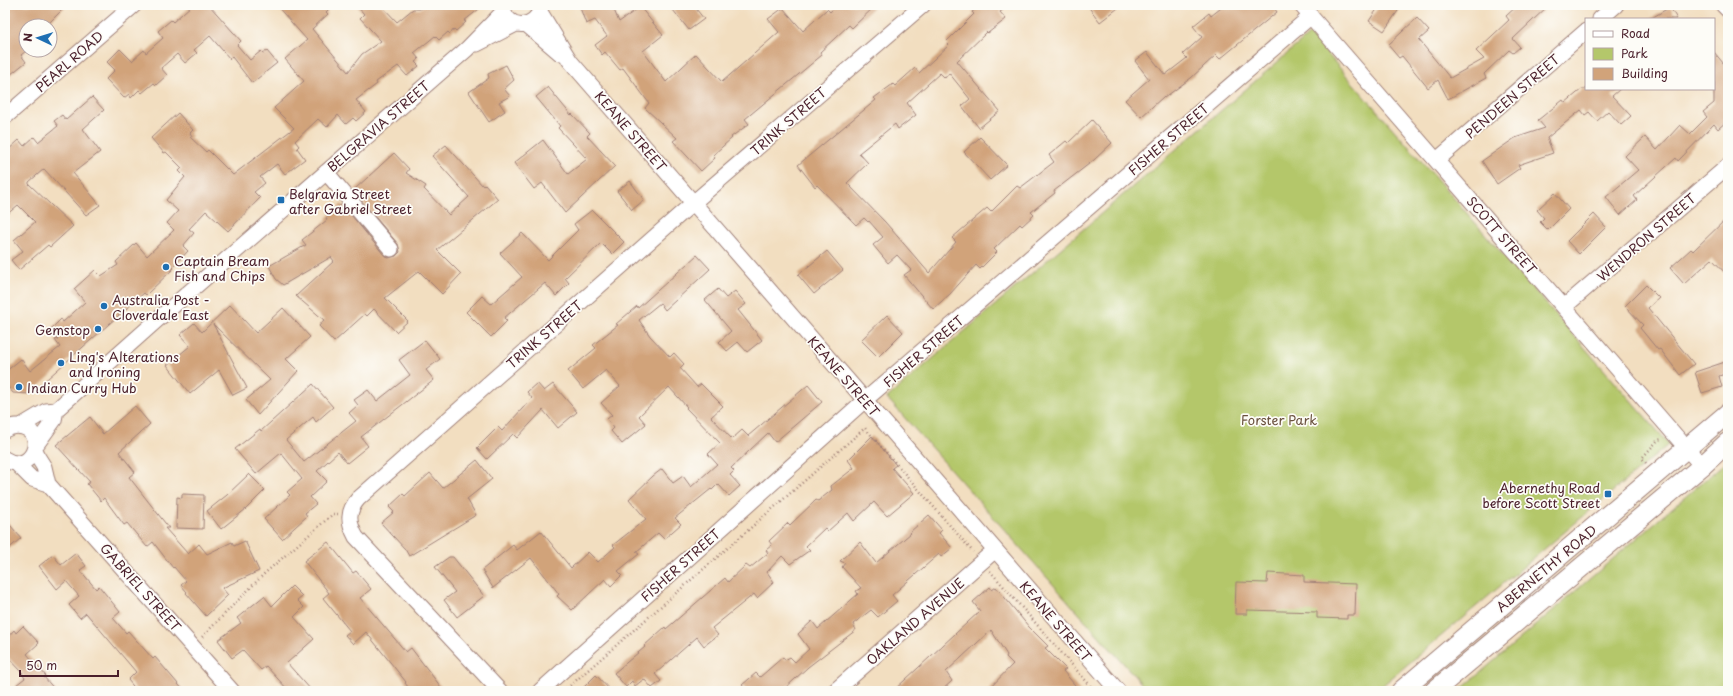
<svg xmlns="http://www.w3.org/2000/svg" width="1733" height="696" font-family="'Playpen Sans',sans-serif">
<rect width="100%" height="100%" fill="#fdfcf7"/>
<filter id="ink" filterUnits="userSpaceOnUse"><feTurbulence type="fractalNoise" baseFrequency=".025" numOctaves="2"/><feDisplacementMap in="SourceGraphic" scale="8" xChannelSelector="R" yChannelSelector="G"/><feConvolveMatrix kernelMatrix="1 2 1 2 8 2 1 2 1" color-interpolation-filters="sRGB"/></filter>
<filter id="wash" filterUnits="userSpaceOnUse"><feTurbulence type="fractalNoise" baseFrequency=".012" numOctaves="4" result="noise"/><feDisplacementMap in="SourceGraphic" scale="16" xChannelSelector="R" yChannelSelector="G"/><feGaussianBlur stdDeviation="0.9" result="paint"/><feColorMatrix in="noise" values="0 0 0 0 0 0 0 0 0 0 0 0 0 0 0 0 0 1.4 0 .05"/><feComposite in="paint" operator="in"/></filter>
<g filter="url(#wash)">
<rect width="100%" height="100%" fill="#f2dec0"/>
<path fill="#b4c76b" stroke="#7f734b" d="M1310 34 1669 444 1376 691H1148L887 398Z
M1728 460V691H1459Z"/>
<g id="blocks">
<path fill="#d1a37a" d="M5 5H67L46 26H26V51L21 55 26 62 5 79Z
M192 5H209L241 41 237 45 250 60 261 51 263 53 267 51 277 63 252 83 232 57 230 59 210 36 194 50 197 53 185 63 177 54 161 68 167 75 156 85 154 83 142 93 139 90 131 98 129 94 124 98 106 79 115 70 107 62 120 49 132 61 144 50 146 53 163 38 158 31 171 20 173 22Z
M276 5H333L326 12 328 14 312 29 348 72 362 54 381 41 360 18 364 14 356 5H381L397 22 413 9H420L425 5H484L464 21 466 22 456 31 454 29 450 34 448 32 439 40 435 36 414 53 419 59 415 62 419 66 407 76 398 66 376 82 377 84 356 100 366 112 356 121 353 118 346 124 338 115 327 127 318 119 295 141 299 146 297 148 305 159 285 174 277 164 260 177 265 183 254 192 260 198 228 231 206 211 189 229 194 233 183 246 188 251 173 267 174 268 146 295 144 293 30 394 13 393 5 383V372L21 359 30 371 60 347 55 340 58 339 50 330 61 319 63 322 85 302 74 289 95 270 101 276 118 265 116 262 136 243 147 256 174 230 167 223 178 211 166 200 185 177 179 171 182 168 166 152 164 153 151 138 178 113 193 130 190 133 192 136 190 137 206 152 208 150 233 175 294 128 274 108 304 81 285 59 307 40Z
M579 5H612L619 22 640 7 663 35 643 51 666 82 696 54 722 82 779 32 768 19 783 8 803 31 827 9 830 12 837 5H876L852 28 849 25 820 52 822 55 745 119 749 124 731 137 732 138 713 155 715 158 701 171 673 141 677 138 645 108 649 103 623 68 620 70 605 52 602 55 595 45 607 36 595 20 586 24Z
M669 5H693L704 19 689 30Z
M981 5H1009L1000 12 1006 19 988 33 987 32 957 61 1000 111 979 128 962 106 970 99 949 73 945 78 940 73 907 103 916 115 898 129 895 124 859 153 868 163 847 183 885 222 929 273 956 242 952 238 987 208 991 212 1017 186 1020 188 1054 162 1049 155 1066 141 1068 143 1092 120 1112 143 1094 160 1054 191 1055 193 1031 212 1034 215 1022 226 1020 224 994 249 997 252 980 269 976 265 950 294 933 309 904 275 911 270 897 255 888 263 873 245 883 237 869 221 868 222 864 218 856 225 817 185 815 187 798 165 876 100 874 98 893 84 895 86 915 68 919 73 949 45 946 42 974 14 972 12Z
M1087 5H1122L1100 22Z
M1225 5H1272L1277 12 1220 59 1216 55 1191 78 1164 98 1163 97 1141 117 1125 100 1149 79 1135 61 1147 52 1165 75 1187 58 1183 54 1202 37 1193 26 1209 13 1211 16Z
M1380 5H1402L1384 31 1369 21Z
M1518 5H1549L1513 39 1520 47 1513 53 1509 50 1484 74 1486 78 1448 99 1438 80 1428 88 1402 56 1399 58 1388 45 1417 18 1429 31 1419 40 1450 78 1484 59 1476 51 1509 20 1506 16Z
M1670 7 1677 19H1650Z
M1714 52 1728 69V120L1718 129 1714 124 1678 161 1676 158 1634 196 1637 200 1620 215 1606 197 1638 170 1625 156 1645 137 1657 150 1680 125 1690 134 1707 117 1703 112 1714 103Z
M506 65 514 80 504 89 510 96 499 102 505 111 489 122 469 92 489 78 488 74Z
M548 87 571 115 572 114 590 133 587 136 615 166 565 213 542 183 534 189 514 163 543 140 568 174 587 159 558 128 560 126 536 97Z
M1582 89H1620L1612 96 1631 116 1621 125 1608 111 1597 121 1589 112 1585 115 1581 110 1547 138 1553 153 1518 165 1520 168 1497 184 1482 161 1515 138 1545 128 1538 120 1563 100 1565 103Z
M92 97 104 110 83 129 100 152 73 173 100 205 86 215 44 169 29 182V184L73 226 50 247 48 245 19 270 11 260 23 251 14 240 35 222 18 205 5 216V153L19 140 24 146 34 137 38 142 58 126 54 121 62 115 66 120Z
M980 137 1007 165 990 180 964 152Z
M446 145 483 186 485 184 498 199 437 250 461 274 442 294 419 271 385 298 408 321 396 332 374 309 367 316 365 314 334 342 319 326 324 320 296 296 334 261 331 257 283 285 276 279 269 266 306 245 302 240 327 220 326 218 342 204 384 255 388 258 396 256 400 252 398 244 355 193 357 191 355 189 394 153 409 169 406 173 426 186 424 189 449 215 469 197 432 156Z
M630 181 644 200 632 210 617 191Z
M1555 193 1569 209 1548 230 1540 222 1544 218 1537 210Z
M592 210 624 242 612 254 601 243 565 278 569 283 556 296 545 283 504 318 507 321 491 337 466 312 482 296 491 304 522 277 500 253 522 233 548 260 578 230 574 224Z
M1594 214 1606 227 1579 254 1567 241Z
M1728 217V276L1712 259 1684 284 1670 268 1691 249 1693 251Z
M827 251 843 270 814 294 798 275Z
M697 255 710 269 665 310 660 303 639 320 650 336 670 357 674 353 684 364 680 368 697 387 701 384 723 406 711 417 732 439 742 430 748 436 808 385 822 402 775 442 768 433 731 468 734 471 730 475 740 486 729 496 718 484 712 490 711 489 675 518 681 524 664 539 658 533 636 552 639 554 618 571 622 575 611 586 605 579 572 610 557 596 559 594 531 558 493 588 482 570 513 545 517 550 541 531 571 568 588 552 598 562 615 547 613 545 646 519 629 499 653 476 662 469 673 483 683 476 691 487 717 464 708 454 720 443 686 408 687 407 669 387 639 416 646 424 622 444 611 431 614 428 607 419 612 415 601 403 620 386 606 370 583 389 568 371 596 348 593 345 618 325 616 324 637 306 638 308Z
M1646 285 1659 298 1648 308 1694 364 1680 375 1660 349 1658 350 1640 328 1643 325 1625 306Z
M718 289 726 298 735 291 746 304 738 310 762 340 747 352 738 342 727 351 719 342 731 331 705 300Z
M230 305 256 333 283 308 310 337 286 359 298 371 258 415 246 400 270 380 213 324 247 388 233 395 219 370 190 394 167 365 190 346 180 335 194 323 202 332Z
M887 315 903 332 878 357 861 340Z
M425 340 440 359 426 370 434 380 361 437 368 446 347 463 338 452 317 471 327 481 310 497 316 504 305 513 307 516 282 539 264 519 290 495 287 492 302 479 281 453 256 474 235 449 260 429 261 431 313 384 333 407 316 422 313 417 286 440 304 462 356 421 349 413 358 405 354 400 368 390 377 401 410 375 399 360Z
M1728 361V373L1719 376 1722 387 1702 393 1695 372Z
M537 383 544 391 553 384 577 412 558 428 543 410 517 438 513 434 487 459 477 448 498 427 502 431 532 398 527 392Z
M135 406 150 424 119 452 135 472 129 477 169 528H165L188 554 199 544 207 554 232 542 234 546 245 541 259 571 222 588 228 595 206 616 186 593 187 592 181 585 186 581 174 567 173 568 153 542 147 547 127 523 124 525 104 498 101 501 87 484 90 482 56 445 90 417 103 434Z
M872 436 896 465 892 468 914 493 887 516 874 502 854 521 848 513 828 531 825 528 806 546 810 550 790 564 782 556 767 572 774 582 757 598 754 594 712 628 718 635 704 646 697 637 655 674 661 681 652 688 644 679 635 686 632 681 626 687 614 673 645 647 644 646 665 627 666 629 725 578 728 582 746 565 750 568 768 553 766 550 772 545 769 541 788 523 790 525 816 500 818 501 832 490 831 486 854 468 848 460Z
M477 460 492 479 467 499 476 515 409 556 405 549 381 523 394 512 389 507 403 494 405 496 430 473 443 488Z
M249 474 265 490 246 509 221 529 207 511 227 495Z
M182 494 204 495 203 529 176 528 177 497 182 498Z
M929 515 942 530 939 533 952 548 941 557 939 554 892 595 897 601 878 617 871 610 853 624 856 630 808 667 782 691H747L742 685 756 673 760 677 783 657 785 660 790 657 795 662 809 649 798 634 812 621 818 629 858 594 856 591 861 588 842 567 845 563 840 561 860 542 876 563 911 533 910 532Z
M5 519 21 538 5 552Z
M328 542 353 573 356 571 371 589 360 598 406 652 411 648 444 691H411L405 683 406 682 366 632 353 644 345 635 350 631 323 598 329 593 304 561Z
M76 553 86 566 80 570 96 589 99 586 120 612 113 618 126 633 128 631 153 659 155 657 184 691H137L128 680 136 672 86 613 80 618 69 605 79 596 66 581 57 589 39 566 53 555 61 565Z
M449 557H453L484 596 457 617 444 600 455 592 435 567Z
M1268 573 1304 575V582L1356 584 1355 615H1347V619L1317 618V612L1247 610V614H1235L1236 582 1267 583Z
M292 586 302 596 297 600 304 607 294 617 314 639 287 663 312 691H289L266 666 261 670 243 650 232 658 218 640 241 623 237 618 264 596 272 606Z
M990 587 992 590 996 587 1029 627 1048 646 1045 648 1066 669 1063 671 1080 691H987L1013 664 1006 657 1007 655 991 630 946 672 952 681 941 691H893L980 611 973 602Z
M23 626 39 643 27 654 46 676 44 677 56 691H21L16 685 25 678 22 674 23 673 5 654V640L14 630 16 633Z
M596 675 611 691H580Z"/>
</g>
</g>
<g filter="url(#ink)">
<use href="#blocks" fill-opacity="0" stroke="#9e7e76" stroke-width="1"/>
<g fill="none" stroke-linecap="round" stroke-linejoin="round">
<g stroke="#9e7e76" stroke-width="17">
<path id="minor" d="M503 5C504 31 538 31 541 5
M1301 5 1702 466
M1723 5 1728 10
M540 12 570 61 1118 691
M1600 19 1616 5
M526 24 560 53
M477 44 516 24
M5 117 134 5
M1437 160 1586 31
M326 172 391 249
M1564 307 1728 166
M21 426 46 411 56 410 156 321 467 49 504 11
M5 430C11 426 16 425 23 427 48 435 31 476 5 459
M36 445 54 420 56 410
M34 451 44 467 48 484 232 691
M16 463 32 479 48 484
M500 691 356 537C348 522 347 512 358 499L693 203 923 5
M540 691 865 400 1311 16
M835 691 995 550"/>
</g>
<g stroke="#9e7e76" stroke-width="21">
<path id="major" d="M1401 691 1728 413
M1434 691 1702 466 1728 442"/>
</g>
<path stroke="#9e7e76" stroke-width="2.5" stroke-dasharray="1 3" stroke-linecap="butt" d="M1646 463 1642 458 1658 440 1662 439
M990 571 1095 691
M202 637 264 574 333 514H338
M564 691 865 428 973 552"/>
<use href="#minor" stroke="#fff" stroke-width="15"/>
<use href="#major" stroke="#fff" stroke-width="19"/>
</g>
</g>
<g fill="#1f6fb2" stroke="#fdfcf7" stroke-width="1.5">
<rect x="277" y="196" width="8" height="8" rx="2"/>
<circle cx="166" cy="267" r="4"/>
<circle cx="104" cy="306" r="4"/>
<circle cx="98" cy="329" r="4"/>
<circle cx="61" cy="363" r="4"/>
<circle cx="19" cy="387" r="4"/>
<rect x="1604" y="490" width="8" height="8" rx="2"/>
</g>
<g text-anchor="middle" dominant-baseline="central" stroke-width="3.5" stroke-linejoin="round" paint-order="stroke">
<g font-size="13" fill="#4a1f2b" stroke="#fdfcf7">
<text transform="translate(69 61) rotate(-41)">PEARL ROAD</text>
<text transform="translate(1512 96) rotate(-41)">PENDEEN STREET</text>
<text transform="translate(788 121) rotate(-41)">TRINK STREET</text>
<text transform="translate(378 126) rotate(-41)">BELGRAVIA STREET</text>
<text transform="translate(631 131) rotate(49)">KEANE STREET</text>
<text transform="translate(1168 139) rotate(-41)">FISHER STREET</text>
<text transform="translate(1502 235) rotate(49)">SCOTT STREET</text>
<text transform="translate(1646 237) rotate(-41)">WENDRON STREET</text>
<text transform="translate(544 334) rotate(-41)">TRINK STREET</text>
<text transform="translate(923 351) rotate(-41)">FISHER STREET</text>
<text transform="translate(844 376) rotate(49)">KEANE STREET</text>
<text transform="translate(680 565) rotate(-42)">FISHER STREET</text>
<text transform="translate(1546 568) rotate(-40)">ABERNETHY ROAD</text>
<text transform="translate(141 587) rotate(48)">GABRIEL STREET</text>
<text transform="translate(915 621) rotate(-41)">OAKLAND AVENUE</text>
<text transform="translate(1056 621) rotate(49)">KEANE STREET</text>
</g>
<g font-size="13" fill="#4a1f2b" stroke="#fdfcf7" text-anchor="start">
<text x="289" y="193">Belgravia Street<tspan x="289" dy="15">after Gabriel Street</tspan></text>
<text x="174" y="260">Captain Bream<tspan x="174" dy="15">Fish and Chips</tspan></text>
<text x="112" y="299">Australia Post -<tspan x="112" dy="15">Cloverdale East</tspan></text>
<text x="90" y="329" text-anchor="end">Gemstop</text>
<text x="69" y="356">Ling's Alterations<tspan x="69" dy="15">and Ironing</tspan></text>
<text x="27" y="387">Indian Curry Hub</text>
<text x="1600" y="487" text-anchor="end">Abernethy Road<tspan x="1600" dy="15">before Scott Street</tspan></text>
</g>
<g font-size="13" fill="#6a513e" stroke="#fdfcf7">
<text x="1279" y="419">Forster Park</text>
</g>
</g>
<rect width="1733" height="696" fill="none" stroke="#fdfcf7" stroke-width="20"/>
<rect x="1585" y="18" width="130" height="72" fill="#fdfcf7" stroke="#b5a4a5"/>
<rect x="1593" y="31" width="20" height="6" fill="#ffffff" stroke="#b5a4a5"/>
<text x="1621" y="38" font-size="12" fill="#4a1f2b">Road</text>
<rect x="1593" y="48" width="20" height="12" fill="#b4c76b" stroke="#b5a4a5"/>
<text x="1621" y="58" font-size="12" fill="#4a1f2b">Park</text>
<rect x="1593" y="68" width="20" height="12" fill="#d1a37a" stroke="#b5a4a5"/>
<text x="1621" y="78" font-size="12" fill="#4a1f2b">Building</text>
<g transform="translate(38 38) rotate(274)"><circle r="19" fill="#fdfcf7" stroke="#b5a4a5"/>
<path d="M0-3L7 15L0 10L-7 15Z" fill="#1f6fb2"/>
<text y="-6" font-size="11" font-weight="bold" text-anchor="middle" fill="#4a1f2b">N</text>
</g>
<path d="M20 670v6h98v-6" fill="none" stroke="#4a1f2b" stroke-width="2"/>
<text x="26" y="670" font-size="12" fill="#4a1f2b" stroke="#fdfcf7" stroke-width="3" paint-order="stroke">50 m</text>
</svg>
